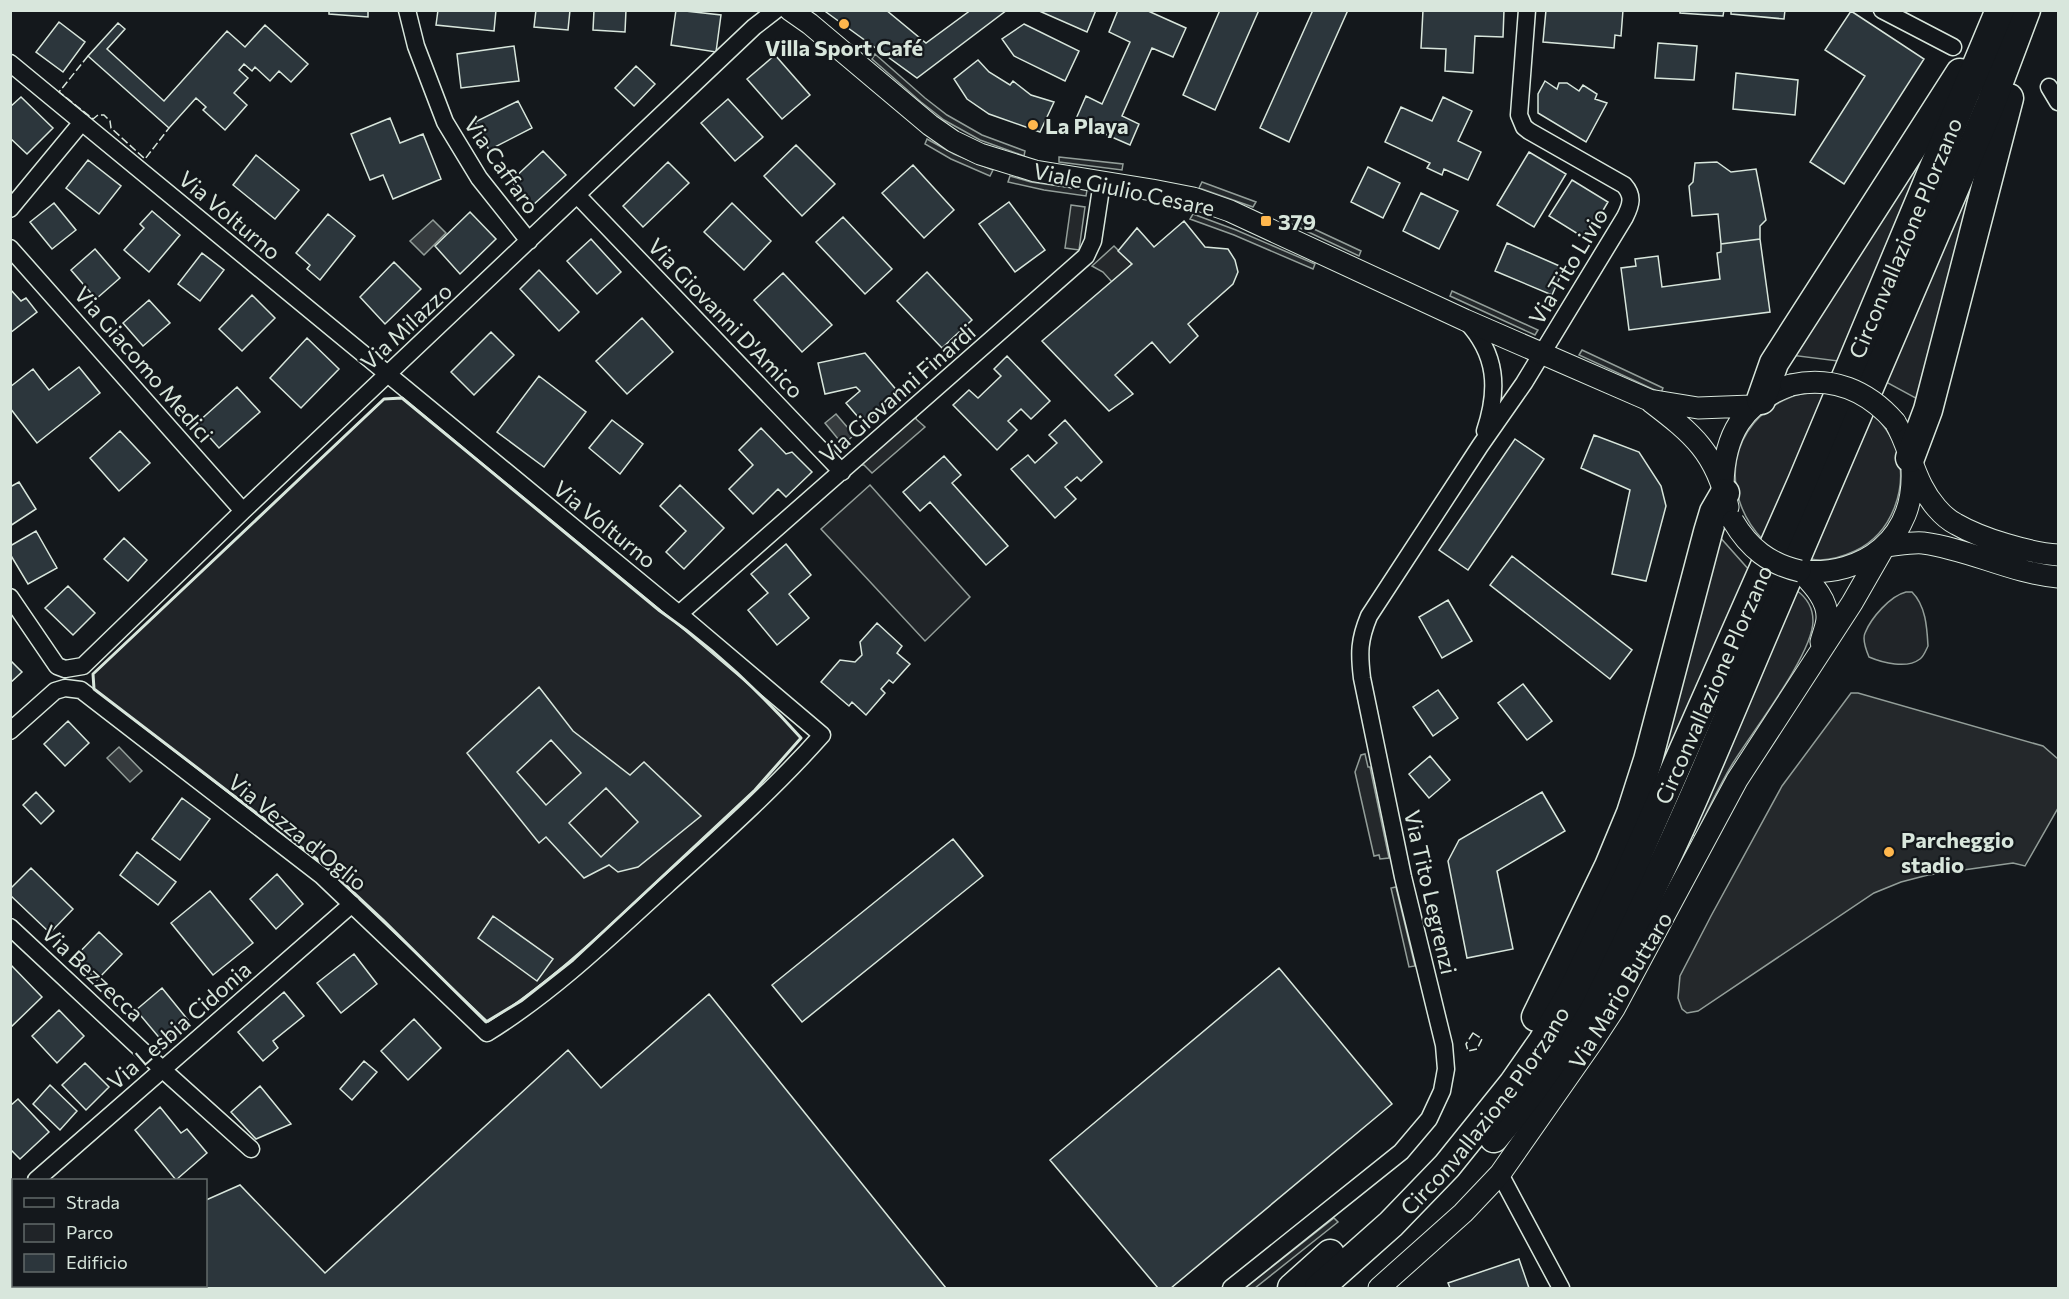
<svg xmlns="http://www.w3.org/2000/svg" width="2069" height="1299" font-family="Commissioner,sans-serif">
<rect width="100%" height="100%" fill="#14181c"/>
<path fill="#202428" stroke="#939e99" stroke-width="1.5" d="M1939 121 1838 361 1790 355Z
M1984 150 1921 401 1886 382Z
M1827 392 1763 540C1718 493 1728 422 1791 397 1802 392 1815 393 1827 392Z
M402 398 660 611C712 647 759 691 801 738L755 790 573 960 521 1001 486 1022 383 920 323 864 94 689 93 674 384 399Z
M1873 413C1882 423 1891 435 1896 448 1909 486 1893 533 1855 551 1842 557 1826 562 1811 559Z
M870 485 970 597 925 641 821 529Z
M1718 535 1750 571 1649 806Z
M1796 590C1806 597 1813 608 1813 621 1813 654 1752 732 1733 763 1719 786 1707 812 1695 836L1690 833Z
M1906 592H1912C1926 606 1927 628 1928 646 1926 650 1924 656 1920 659 1907 669 1883 663 1869 657 1866 650 1862 640 1865 633 1871 618 1890 596 1906 592Z"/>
<path fill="#24282b" stroke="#939e99" stroke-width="1.5" d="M875 54 925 98 947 115 982 135 1025 151 1024 156 980 140 944 120 921 102 872 59Z
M927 139 954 154 993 170 990 176 951 159 925 144Z
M1059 157 1123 164 1122 170 1059 162Z
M1010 176 1031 182 1087 190 1086 196 1044 190 1008 182Z
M1202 182 1256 202 1253 207 1199 188Z
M1071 205 1085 207 1079 250 1065 248Z
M1193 214 1236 230 1315 264 1313 269 1234 235 1190 219Z
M1286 216 1361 251 1359 256 1285 221Z
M1114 246 1132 264 1112 282 1103 272 1092 266Z
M1452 291 1538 330 1535 335 1450 296Z
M1582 350 1663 388 1661 393 1579 355Z
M916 415V419L925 427 872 473 864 465H860Z
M1851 693H1858L2043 746 2058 759V808L2025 866 2013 863 1928 875 1901 882 1874 893 1698 1011 1687 1013 1682 1009 1678 998 1680 976 1711 916 1782 786Z
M1365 754 1368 767H1370L1389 858 1380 859 1379 855 1374 856 1355 772 1361 755Z
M1396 887 1415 966 1409 967 1391 888Z
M1334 1218 1338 1222 1255 1288H1245Z"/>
<path fill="#363b3e" stroke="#939e99" stroke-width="1.5" d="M433 220 446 233 424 255 410 241Z
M836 414 854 435 843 445 825 423Z
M119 747 142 771 130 782 107 758Z"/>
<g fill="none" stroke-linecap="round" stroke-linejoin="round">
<path stroke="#363b3e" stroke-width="20" d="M10 1215 14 1218
M84 1286 87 1288"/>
</g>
<path fill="#2c363c" stroke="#d8e6dc" stroke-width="1.5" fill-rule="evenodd" d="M329 10H368V17L329 14Z
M438 10H496L494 31 436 25Z
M536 10H570L568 30 534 27Z
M594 10H626L625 32 593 30Z
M676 10 721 15 716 52 671 45Z
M828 10H886L926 43 971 10H1007L917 78 826 12Z
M1037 10H1096L1087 32Z
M1118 10H1146L1186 28 1173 57 1152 48 1122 116 1139 124 1130 145 1075 121 1086 96 1102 104 1130 42 1109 32Z
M1220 10H1259L1215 110 1183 95Z
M1313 10H1348L1289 142 1260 128Z
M1423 10H1504L1503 37 1475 36 1473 73 1445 71 1446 49 1421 48Z
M1546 10H1623L1621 36 1615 35 1614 48 1543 42Z
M1680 10H1724L1723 16 1680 13Z
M1731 10H1785L1784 19 1731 14Z
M1851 11 1924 59 1844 184 1810 162 1865 76 1825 50Z
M59 22 85 42 63 72 36 52Z
M118 23 125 29 107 49 164 101 227 31 245 47 265 25 308 64 291 82 279 71 270 81 255 67 252 71 244 64 239 70 248 78 234 93 247 105 225 130 203 110 206 107 196 98 169 128 88 56Z
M1024 24 1079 51 1065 81 1014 56 1002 39Z
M1658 43 1697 46 1694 80 1655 78Z
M514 46 519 81 461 88 457 54Z
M775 55 810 95 782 119 747 79Z
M978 60 989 72 1010 85 1013 81 1031 95 1054 102 1040 132 989 114 967 99 954 79Z
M636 66 655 84 634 106 615 88Z
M1736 73 1798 80 1795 115 1733 109Z
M1545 81 1557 89 1559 83H1567L1579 91 1583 85 1597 94 1595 99 1607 103 1586 142 1538 113V94Z
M21 97 53 128 27 154 10 138V107Z
M1443 97 1472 111 1458 141 1481 152 1468 180 1444 169 1442 175 1427 168 1430 163 1385 142 1401 107 1432 121Z
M728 99 763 137 735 161 701 123Z
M518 101 532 128 489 150 475 122Z
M390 118 400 143 423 134 441 179 393 199 383 175 370 180 351 134Z
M796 145 835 184 802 216 764 176Z
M543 151 566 175 533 205 511 181Z
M1529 152 1566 174 1534 227 1497 205Z
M256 155 299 190 275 219 233 185Z
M88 160 121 186 99 214 66 188Z
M668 162 689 183 643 227 623 206Z
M1717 162 1731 172 1756 169 1766 220 1760 226V239L1721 244 1718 214 1692 216 1689 186 1693 182 1695 163Z
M913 165 954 210 924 238 882 193Z
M1368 167 1400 183 1383 218 1351 202Z
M1572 180 1608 202 1586 239 1549 216Z
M1421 193 1458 211 1439 249 1403 231Z
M1009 202 1045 250 1015 272 979 224Z
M54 203 76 230 52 249 30 222Z
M732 203 771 241 744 270 704 232Z
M152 211 180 235 149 272 124 250 144 228 140 224Z
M470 212 496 239 460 274 435 246Z
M328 214 355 236 320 280 307 269 310 265 296 253Z
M843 217 892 269 865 294 816 242Z
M1184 221 1205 247 1228 249 1235 260 1238 272 1233 284 1188 324 1198 336 1170 363 1152 342 1115 375 1133 394 1109 411 1042 341 1132 264 1118 251 1137 228 1154 247Z
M591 239 621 272 597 294 567 261Z
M1760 239 1770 312 1629 330 1621 268 1636 266 1635 259 1658 256 1662 287 1720 279 1717 253 1721 252V244Z
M1507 243 1564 268 1552 295 1495 271Z
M95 249 120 278 96 299 71 270Z
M202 253 224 270 200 301 178 284Z
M394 262 421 289 385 324 360 297Z
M539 270 579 312 559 331 520 289Z
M927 272 972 320 942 348 897 301Z
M783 273 832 325 802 352 754 300Z
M10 289 21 301 26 298 37 312 10 333Z
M252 295 275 318 242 351 219 329Z
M149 300 170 323 143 346 123 323Z
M642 318 673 352 627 394 596 361Z
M491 332 514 355 474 395 451 372Z
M307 338 339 369 301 408 270 378Z
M865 353 899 393 864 424 846 403 860 391 856 387 825 394 818 363Z
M1007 356 1050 401 1031 419 1021 409 1008 421 1017 430 997 450 953 405 969 390 978 398 1001 376 994 369Z
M79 367 100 393 37 443 10 408V387L33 369 49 390Z
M539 376 586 412 544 467 497 432Z
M237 387 260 412 219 448 197 423Z
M612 420 643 444 620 474 589 448Z
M1065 420 1102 462 1081 481 1077 477 1065 487 1076 499 1055 518 1011 469 1028 455 1035 463 1057 443 1049 435Z
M761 428 786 454 792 452 812 472 786 497 778 489 753 514 729 489 753 465 739 450Z
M120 431 150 463 119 491 90 458Z
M1594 435 1639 452 1661 486 1666 506 1646 581 1612 574 1630 490 1581 468Z
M1515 439 1544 459 1468 570 1439 550Z
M944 456 961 475 952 483 1008 546 986 565 930 502 920 511 903 492Z
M19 482 36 509 10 526V487Z
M680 485 724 528 684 569 666 552 686 531 660 506Z
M36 531 57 568 28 584 10 554V546Z
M124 538 147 560 128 581 104 559Z
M786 544 811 575 789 594 809 618 777 645 748 610 768 593 751 574Z
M1512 556 1632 650 1610 679 1490 585Z
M68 586 95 613 73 635 45 608Z
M1448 600 1472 641 1442 658 1419 617Z
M877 623 902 646 897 653 910 664 893 683 889 680 881 689 885 693 866 715 852 702 849 706 821 682 840 660 855 662 862 655 860 642Z
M10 660 22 672 10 683Z
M1523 684 1552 721 1527 740 1498 703Z
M539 687 573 731 630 775 644 762 701 816 638 867 618 872 609 865 584 878 546 837 539 843 467 753ZM551 740 581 773 546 805 517 772ZM606 788 638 822 601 857 569 823Z
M1438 690 1458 718 1433 736 1413 707Z
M68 721 89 743 65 766 44 744Z
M1430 756 1450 780 1429 798 1409 774Z
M36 792 54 811 41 824 23 805Z
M1542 792 1565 831 1497 871 1513 949 1467 958 1448 861 1459 840Z
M182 798 210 819 180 860 152 839Z
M953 839 983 876 802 1022 772 985Z
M137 852 176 882 158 905 120 875Z
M31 868 73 909 50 933 10 895V889Z
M277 874 303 904 276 929 250 899Z
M210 891 253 943 213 975 171 923Z
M493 916 553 959 537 981 478 938Z
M99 932 122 954 97 980 74 958Z
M354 954 377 984 341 1013 317 983Z
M10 964 42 997 10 1028Z
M1279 968 1392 1104 1171 1288H1158L1050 1160Z
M162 988 188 1020 162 1041 136 1010Z
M284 992 304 1016 273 1041 278 1048 263 1061 238 1032Z
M709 994 946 1288H115L112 1286H206V1200L240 1185 325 1273 568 1050 601 1088Z
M59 1010 84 1036 57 1063 32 1036Z
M414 1019 441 1048 408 1080 381 1051Z
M364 1061 377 1072 352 1100 340 1089Z
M85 1063 109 1087 86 1110 62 1085Z
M50 1085 77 1111 60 1130 33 1104Z
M260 1086 291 1124 256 1139 231 1112Z
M18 1099 49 1132 20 1159 10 1149V1106Z
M160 1107 181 1133 187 1129 207 1153 176 1180 135 1130Z
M1519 1259 1529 1288H1450L1448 1283Z"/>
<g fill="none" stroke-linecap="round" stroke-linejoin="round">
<g stroke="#d8e6dc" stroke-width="19">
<path id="minor" d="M407 10 416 46 445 122 479 178 529 241
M1882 10 1953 47
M10 63 679 614 822 735C774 789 720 837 667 885 609 938 553 992 487 1033L322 876 81 690 65 688 55 691 10 731
M2049 87 2058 102
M577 195 842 472
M10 209 82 122
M10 248 243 511
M1466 321C1497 354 1499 389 1485 431
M10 597 57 666 65 669 83 666 243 511 754 27 776 10
M679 614 1086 256 1093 241 1102 182
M10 927 162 1069 251 1149
M1500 1174 1561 1288
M36 1180 352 904
M1231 1288 1401 1152 1429 1119 1442 1091 1446 1069 1444 1045 1403 877 1362 678C1359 653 1359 640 1369 616L1480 446 1524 383 1625 217C1631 205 1634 196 1624 185L1529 131 1524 127 1519 115 1527 10"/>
</g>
<g stroke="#d8e6dc" stroke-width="23">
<path id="tertiary" d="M790 10 810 24 930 125 953 141 980 154 1035 171 1152 190 1193 198 1230 211 1465 320 1649 400 1698 408 1751 406
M1651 402C1693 434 1716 453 1728 507
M1895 422C1907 442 1911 465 1922 486 1929 500 1942 517 1956 524 1982 539 2029 553 2058 555
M1723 485C1724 435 1743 402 1791 385
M1885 546C1897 545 1911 542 1923 543 1969 549 2012 573 2058 577
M1800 571C1865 577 1915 538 1912 470
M1800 571C1811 583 1828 599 1827 618 1827 625 1823 634 1821 642
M1379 1288 1463 1213 1500 1174 1593 1041 1614 1009 1737 780 1852 603 1883 549"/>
</g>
<g stroke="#d8e6dc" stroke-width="31">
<g id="trunk">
<path d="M1761 400 1774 363 1960 73"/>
<path d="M1910 458 1928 410 2009 98"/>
<path d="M1536 1017 1609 866 1631 813 1648 760 1708 532 1714 512 1725 493"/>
<path d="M1494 1138C1622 988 1693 798 1770 619 1843 447 1917 275 1991 103L2026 10"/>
<path d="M1292 1288 1330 1254"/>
<path id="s1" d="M1319 1288 1391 1224 1447 1166 1513 1084 1543 1041 1571 994 1628 876 1802 482 2000 10"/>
</g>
</g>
<use href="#minor" stroke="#14181c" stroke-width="16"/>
<use href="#tertiary" stroke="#14181c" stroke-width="21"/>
<use href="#trunk" stroke="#14181c" stroke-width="28"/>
<g stroke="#d8e6dc" stroke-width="23" stroke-linecap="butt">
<path id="tertiary-bridge" d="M1791 385C1832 376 1867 390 1895 422
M1733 521C1749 548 1769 564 1800 571"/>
</g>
<use href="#tertiary-bridge" stroke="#14181c" stroke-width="21"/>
<path stroke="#d8e6dc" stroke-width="1.5" stroke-dasharray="8 3" stroke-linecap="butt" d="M88 56 59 92 93 119 98 115H104L110 121 111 128 145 159 169 128
M1473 1033 1482 1039 1477 1049 1468 1051 1466 1044Z"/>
<path stroke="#d8e6dc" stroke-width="3" d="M402 398 660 611C712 647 759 691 801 738L755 790 573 960 521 1001 486 1022 383 920 323 864 94 689 93 674 384 399Z"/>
</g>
<g fill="#ffb74d" stroke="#14181c" stroke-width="2">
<circle cx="844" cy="24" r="6"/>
<circle cx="1033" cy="125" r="6"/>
<rect x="1260" y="215" width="12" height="12" rx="3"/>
<circle cx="1889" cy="852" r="6"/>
</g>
<g text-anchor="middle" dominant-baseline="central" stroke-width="4.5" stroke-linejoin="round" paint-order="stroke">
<g font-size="22" font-weight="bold" fill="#d8e6dc" stroke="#14181c" text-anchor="start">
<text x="844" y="47" text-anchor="middle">Villa Sport Café</text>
<text x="1045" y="125">La Playa</text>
<text x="1278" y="221">379</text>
<text x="1901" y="839">Parcheggio<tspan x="1901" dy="25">stadio</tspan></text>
</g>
<g font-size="22" fill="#d8e6dc" stroke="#14181c">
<text transform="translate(502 165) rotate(55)">Via Caffaro</text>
<text transform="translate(1124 189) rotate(12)">Viale Giulio Cesare</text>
<text transform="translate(230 215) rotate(40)">Via Volturno</text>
<text stroke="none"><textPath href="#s1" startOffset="1216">Circonvallazione Plorzano</textPath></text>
<text transform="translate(1568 266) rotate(-59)">Via Tito Livio</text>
<text transform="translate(726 318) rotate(46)">Via Giovanni D'Amico</text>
<text transform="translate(406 326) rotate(-43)">Via Milazzo</text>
<text transform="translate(144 364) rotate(49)">Via Giacomo Medici</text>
<text transform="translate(897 393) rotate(-41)">Via Giovanni Finardi</text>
<text transform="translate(605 524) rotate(39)">Via Volturno</text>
<text stroke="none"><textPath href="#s1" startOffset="730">Circonvallazione Plorzano</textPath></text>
<text transform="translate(298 832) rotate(39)">Via Vezza d'Oglio</text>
<text transform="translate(1431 892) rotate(77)">Via Tito Legrenzi</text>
<text transform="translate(93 973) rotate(43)">Via Bezzecca</text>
<text transform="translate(1620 990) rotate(-59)">Via Mario Buttaro</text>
<text transform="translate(179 1025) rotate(-41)">Via Lesbia Cidonia</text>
<text stroke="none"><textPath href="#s1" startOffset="244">Circonvallazione Plorzano</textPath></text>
</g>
</g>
<rect width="2069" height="1299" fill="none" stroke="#d8e6dc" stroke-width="24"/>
<rect x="12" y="1179" width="195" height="108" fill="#14181c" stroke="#626a69" stroke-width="1.5"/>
<rect x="24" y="1198" width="30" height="9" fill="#14181c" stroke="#626a69" stroke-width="1.5"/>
<text x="66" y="1209" font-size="18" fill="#d8e6dc">Strada</text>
<rect x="24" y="1224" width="30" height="18" fill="#202428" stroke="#626a69" stroke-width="1.5"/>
<text x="66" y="1239" font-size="18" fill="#d8e6dc">Parco</text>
<rect x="24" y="1254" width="30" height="18" fill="#2c363c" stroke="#626a69" stroke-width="1.5"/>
<text x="66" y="1269" font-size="18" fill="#d8e6dc">Edificio</text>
</svg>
